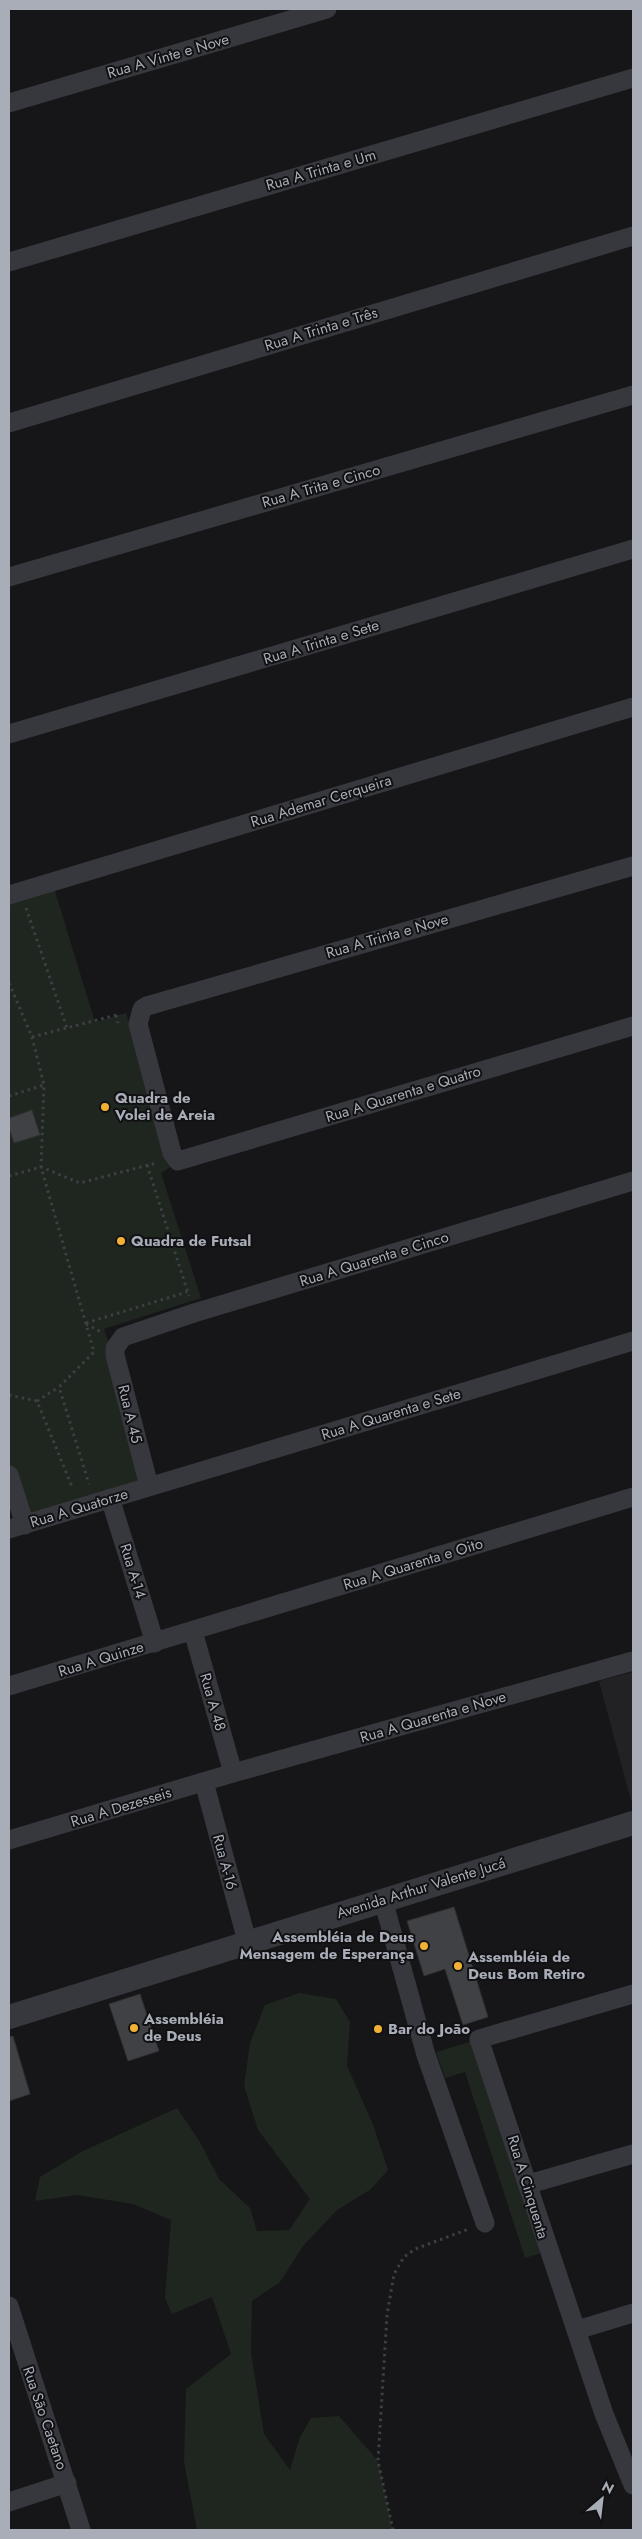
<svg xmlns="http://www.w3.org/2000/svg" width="642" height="2539" font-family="Jost,sans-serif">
<rect width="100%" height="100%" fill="#161618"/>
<path fill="#222225" d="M633 1672V1800L631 1801 599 1681Z"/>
<path fill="#1e261f" d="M54 888 95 1022 126 1013 172 1166 161 1173 201 1298 104 1329 153 1480 26 1520 9 1465V902Z
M299 1993 336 1999 350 2022 347 2066 372 2122 388 2170 371 2189 336 2211 303 2246 280 2282 252 2301 251 2353 264 2434 290 2470 300 2437 311 2418 339 2416 378 2461 393 2530H197L184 2462 186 2389 231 2354 212 2297 172 2314 165 2298 171 2220 133 2204 77 2195 35 2201 40 2177 83 2151 177 2108 200 2142 219 2179 250 2208 257 2231 289 2230 310 2199 258 2130 244 2086 250 2043 265 2005Z
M479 2039 548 2251 525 2258 465 2072 445 2078 436 2052Z"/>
<path fill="#404145" stroke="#303034" d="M32 1110 40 1135 14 1143 9 1128V1118Z
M454 1907 488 2017 463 2025 445 1969 424 1976 407 1921Z
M140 1994 159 2051 128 2061 109 2004Z
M13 2036 30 2094 9 2101V2037Z"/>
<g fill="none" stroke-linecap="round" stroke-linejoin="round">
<path stroke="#3d3f44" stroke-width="3" stroke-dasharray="2.5 4" stroke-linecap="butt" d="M26 908 67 1028
M9 983 32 1037 44 1085 41 1167 94 1352 59 1387 89 1484
M116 1015 118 1023
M32 1037 116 1015
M9 1096 44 1085
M147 1165 189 1296
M9 1176 41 1167 80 1183 156 1163
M86 1323 187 1292
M86 1324 103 1333
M9 1395 37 1401 73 1489
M37 1401 59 1387
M393 2530 378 2461 387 2315 394 2274 404 2257 415 2249 469 2229"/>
<path stroke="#37383d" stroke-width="19" d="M9 103 327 9
M9 262 633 78
M9 423 633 236
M9 577 633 395
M9 734 633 549
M633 866 147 1006 142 1009 138 1024 172 1153 178 1161 633 1026
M9 895 633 707
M9 1475 25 1525
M149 1486 115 1355V1348L123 1337 194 1313 633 1181
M110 1498 155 1643
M9 1529 633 1341
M193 1631 233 1773
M9 1686 633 1497
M204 1782 247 1941
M9 1840 233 1773 633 1661
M383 1900 426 2055 485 2223
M633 1994 479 2039 604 2414 633 2485
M529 2184 633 2154
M9 2306 81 2530
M577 2330 633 2313
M9 2502 67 2483"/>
<path stroke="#37383d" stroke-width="24" d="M9 2017 633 1823"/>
</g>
<g fill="#f2b134" stroke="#111113" stroke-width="2">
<circle cx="105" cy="1107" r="5"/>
<circle cx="121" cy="1241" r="5"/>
<circle cx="424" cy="1946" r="5"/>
<circle cx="458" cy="1966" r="5"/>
<circle cx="134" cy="2028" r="5"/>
<circle cx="378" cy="2029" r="5"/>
</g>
<g text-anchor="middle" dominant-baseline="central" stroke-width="4" stroke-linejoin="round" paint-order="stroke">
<g font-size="15" fill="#a8adb8" stroke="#111113">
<text transform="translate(168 56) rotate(-16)">Rua A Vinte e Nove</text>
<text transform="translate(321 170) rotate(-16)">Rua A Trinta e Um</text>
<text transform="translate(321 329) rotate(-17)">Rua A Trinta e Três</text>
<text transform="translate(321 486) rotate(-16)">Rua A Trita e Cinco</text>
<text transform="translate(321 642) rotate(-17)">Rua A Trinta e Sete</text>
<text transform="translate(321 801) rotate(-17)">Rua Ademar Cerqueira</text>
<text transform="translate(387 936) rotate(-16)">Rua A Trinta e Nove</text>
<text transform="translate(403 1094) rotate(-17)">Rua A Quarenta e Quatro</text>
<text transform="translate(374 1259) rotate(-17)">Rua A Quarenta e Cinco</text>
<text transform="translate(130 1414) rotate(76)">Rua A 45</text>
<text transform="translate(391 1414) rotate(-17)">Rua A Quarenta e Sete</text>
<text transform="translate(79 1508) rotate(-17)">Rua A Quatorze</text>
<text transform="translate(413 1564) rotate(-17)">Rua A Quarenta e Oito</text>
<text transform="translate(133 1571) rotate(73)">Rua A-14</text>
<text transform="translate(101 1659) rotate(-17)">Rua A Quinze</text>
<text transform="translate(213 1702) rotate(74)">Rua A 48</text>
<text transform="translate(433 1717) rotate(-16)">Rua A Quarenta e Nove</text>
<text transform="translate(121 1807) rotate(-17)">Rua A Dezesseis</text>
<text transform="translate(225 1862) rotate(75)">Rua A-16</text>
<text transform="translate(421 1888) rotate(-17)">Avenida Arthur Valente Jucá</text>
<text transform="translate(528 2187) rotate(73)">Rua A Cinquenta</text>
<text transform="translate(45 2418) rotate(71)">Rua São Caetano</text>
</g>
<g font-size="15" font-weight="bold" fill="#a8adb8" stroke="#111113" text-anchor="start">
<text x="115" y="1098">Quadra de<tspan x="115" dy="17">Volei de Areia</tspan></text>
<text x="131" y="1241">Quadra de Futsal</text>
<text x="414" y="1937" text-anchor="end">Assembléia de Deus<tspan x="414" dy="17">Mensagem de Esperança</tspan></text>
<text x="468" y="1957">Assembléia de<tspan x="468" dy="17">Deus Bom Retiro</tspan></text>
<text x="144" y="2019">Assembléia<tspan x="144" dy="17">de Deus</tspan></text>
<text x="388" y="2029">Bar do João</text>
</g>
</g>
<rect width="642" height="2539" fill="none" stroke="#a8adb8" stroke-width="20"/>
<g transform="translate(602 2499) rotate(28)" stroke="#111113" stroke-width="4" paint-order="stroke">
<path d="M0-4L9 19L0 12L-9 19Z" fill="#a8adb8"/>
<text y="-8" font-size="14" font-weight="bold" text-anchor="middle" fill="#a8adb8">N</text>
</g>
</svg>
